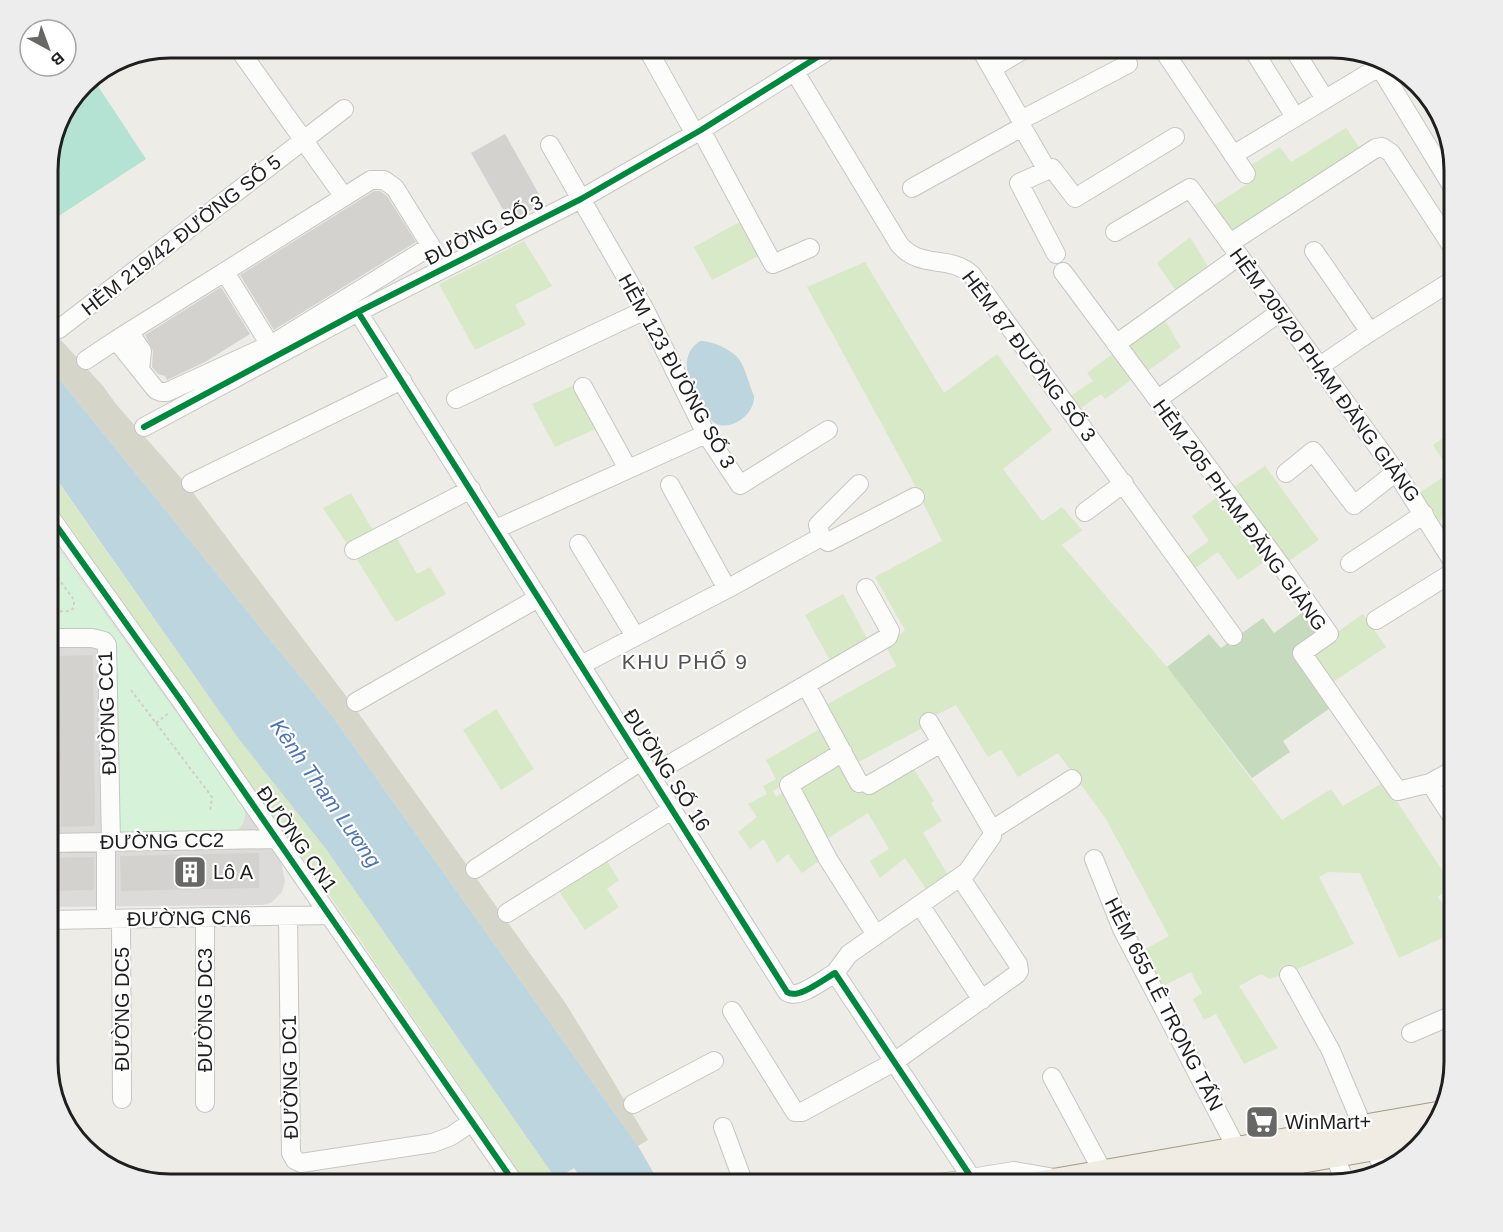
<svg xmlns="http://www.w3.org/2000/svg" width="1503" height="1232" font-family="Helvetica,sans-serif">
<rect width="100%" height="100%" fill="#edece7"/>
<path fill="#dcdbd9" d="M48 533 271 842 281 861 285 881 282 892 271 903 262 905 48 907Z"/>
<path fill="#d5d6c9" d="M48 326 103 386 116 404 188 486 352 704 566 1004 606 1069 648 1140 638 1146 333 717 48 365Z"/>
<path fill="#d7e9c7" d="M1346 128 1361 150 1229 235 1210 208 1255 179 1248 167 1280 147 1291 162Z
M743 220 762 254 712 280 694 247Z
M1190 237 1208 267 1176 291 1157 263Z
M524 241 552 286 515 305 526 325 475 350 439 284Z
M865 262 944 393 997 354 1052 430 1003 469 1042 521 1062 507 1082 530 1062 545 1167 667 1282 820 1331 789 1343 806 1384 782 1452 885 1438 897 1455 923V932L1399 958 1360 873 1328 872 1319 877 1354 944 1293 971 1270 979 1261 974 1239 986 1278 1048 1244 1064 1216 1014 1204 1020 1193 999 1202 993 1191 972 1159 988 1140 952 1169 936 1106 819 1058 753 1018 777 1001 750 988 757 956 705 924 721 926 726 855 764 824 706 896 666 887 648 905 630 875 577 942 541 910 476 807 287Z
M1162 316 1181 347 1146 372 1125 343Z
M1114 353 1134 378 1105 399 1101 394 1078 410 1069 397 1093 381 1087 373Z
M576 384 600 427 555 447 532 404Z
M1455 430V510L1435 524 1416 495 1451 472 1433 445Z
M1265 466 1319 540 1286 563 1232 488Z
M48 468 238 738 326 849 556 1179 547 1184H527L339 909 48 496Z
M351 493 375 534 350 548 323 508Z
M1220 495 1267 560 1238 580 1218 552 1194 569 1185 558 1209 541 1192 516Z
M394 533 417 574 430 567 446 594 396 622 354 555Z
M843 594 868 640 831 662 805 615Z
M1363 614 1386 647 1330 684 1308 653Z
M496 709 534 769 501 790 463 730Z
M825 726 838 751 773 791 776 797 787 790 823 858 802 873 788 854 777 863 764 839 750 849 738 832 757 817 748 804 767 794 763 786 776 779 766 760Z
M842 756 860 792 910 763 934 801 931 803 942 821 923 833 950 878 929 893 905 858 880 878 870 861 889 849 868 813 822 842 793 786Z
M604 856 619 880 607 889 619 907 585 930 556 887Z"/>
<path fill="#c6dbbd" d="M1306 610 1322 633 1296 652 1333 706 1283 741 1290 752 1252 778 1167 667 1209 634 1221 648 1263 618 1274 633Z"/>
<path fill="#d6f3d9" d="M48 534 242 804C248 815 245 826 234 832L121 834 119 831 107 634 95 628 48 629Z"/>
<path fill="#b4e3d3" d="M92 77 146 159 48 223V162L61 116Z"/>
<path fill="#bcd5df" d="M700 341C712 341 731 349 739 359 746 369 749 385 754 396 755 417 725 435 711 420 699 399 670 361 700 341Z
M48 365 333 717 638 1146 660 1184H585L574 1168 556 1179 326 849 238 738 48 467Z"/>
<path fill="#d4d2ce" d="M505 134 544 203 510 222 471 153Z
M374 191H380L387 196 416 242 274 330 240 275Z
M221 287 250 334 205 362 167 380 165 376 158 374 152 367 153 351 145 335Z
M93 655 95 826 61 827 59 656Z
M259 853V888L121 891 120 856Z
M94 857V890L48 891V858Z"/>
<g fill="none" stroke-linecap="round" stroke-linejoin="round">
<g stroke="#c6c6c3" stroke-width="20">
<path id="minor" d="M238 48 344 197
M647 48 695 134
M980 48 1021 120
M1162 48 1246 174
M1252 48 1295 117
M1293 48 1325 99
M1379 66 1455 191
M993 68 1026 48
M795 72 899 244C920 270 950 254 972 275L1233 636
M1022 127 1047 170
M701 130 773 264 810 248
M550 145 645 310 706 434 740 485 828 430
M1233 155 1387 62
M912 188 1022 127 1021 120 1128 64
M1115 232 1190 188 1396 472 1455 565
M1230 243 1376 148 1382 147 1391 153 1455 251
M1314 251 1370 332
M1056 254 1019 183 1052 168 1075 198 1175 137
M225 272 270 345
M1063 272 1282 567 1329 634 1302 653 1398 791 1430 783 1455 769
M358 312 787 992C798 1000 824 979 835 973L971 1177
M59 329 344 109
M129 332 142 351 140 370
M1116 344 1239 256
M86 360 116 340 371 180H384L395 188 431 246 274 343 167 392H161L156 390 116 340
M1320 366 1370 332 1455 279
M583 387 628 469
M456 399 645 310
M1158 399 1280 312
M144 427 358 312 581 199 701 130 832 48
M1286 473 1313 451 1354 505 1396 472
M191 483 402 380
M670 485 727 589
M1085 512 1124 483
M48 514 182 702 515 1184
M496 529 706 434
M821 537 818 525 859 484
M579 544 635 636
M354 550 471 489
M1350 563 1424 514
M1376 620 1455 571
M48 638H92L104 641 107 645 111 842
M581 665 727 589 821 537 828 542 915 497
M806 685 859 783
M356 702 538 598
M929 722 992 830
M843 752 789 785 828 859 876 935
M651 775 888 637 890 631 866 588
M1430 783 1455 821
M869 785 941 743
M992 830 1072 779
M106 842V919
M48 843 277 839
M1094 859 1122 929 1237 1149
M475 869 641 761
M920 905 982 1000
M507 913 673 809
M288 916 291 1153 295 1160 301 1163 433 1143 451 1136 472 1122
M121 919 122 1099
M48 920 329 915
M835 973 849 954 967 872 992 836V830
M1289 975 1331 1051 1363 1127
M732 1011 795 1112H802L894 1062 1017 974 1019 971 1018 964 960 877
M1411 1033 1455 1014
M1052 1077 1103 1172
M205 1103V917
M633 1104 714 1061
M723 1127 744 1184
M1374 1148 1385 1172
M1334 1155 1345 1181
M1289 1163 1299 1184
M934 1184 1014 1171 1055 1178"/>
</g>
<g stroke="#a39b84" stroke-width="26">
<path id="major" d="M1036 1184 1443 1113
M1169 1184 1427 1139"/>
</g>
<path stroke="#d6cbc7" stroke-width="2" stroke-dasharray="3 3" stroke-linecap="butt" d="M48 612 71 611 74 607V600L48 564
M131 690 212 797 210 811
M156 723 170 712"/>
<use href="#minor" stroke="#fcfcfb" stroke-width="18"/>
<use href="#major" stroke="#f0ece4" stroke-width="24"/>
<g stroke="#fff" stroke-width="10">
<path id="cycleway" d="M358 312 787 992C798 1000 824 979 835 973L971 1177
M144 427 358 312 581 199 701 130 832 48
M48 514 182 702 515 1184"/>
</g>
<use href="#cycleway" stroke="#00873e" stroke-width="6"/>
</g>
<defs>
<g id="building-square" transform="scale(1.725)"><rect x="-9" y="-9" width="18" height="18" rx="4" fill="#676765" stroke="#fff"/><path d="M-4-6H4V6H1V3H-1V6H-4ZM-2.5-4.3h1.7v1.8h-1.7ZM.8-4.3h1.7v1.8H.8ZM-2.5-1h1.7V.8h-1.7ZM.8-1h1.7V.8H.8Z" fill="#fff"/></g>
<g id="supermarket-square" transform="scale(1.725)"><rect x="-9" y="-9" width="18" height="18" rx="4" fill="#676765" stroke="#fff"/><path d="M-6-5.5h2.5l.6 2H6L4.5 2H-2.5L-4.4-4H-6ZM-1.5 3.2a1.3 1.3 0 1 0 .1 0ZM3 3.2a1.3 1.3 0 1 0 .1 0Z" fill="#fff"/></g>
</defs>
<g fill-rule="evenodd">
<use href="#building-square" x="190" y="872"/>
<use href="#supermarket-square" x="1262" y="1122"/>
</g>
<g text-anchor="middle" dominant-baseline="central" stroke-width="4.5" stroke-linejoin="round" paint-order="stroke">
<g font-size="20" fill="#1f1f1f" stroke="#fff">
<text transform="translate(484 230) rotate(-27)">ĐƯỜNG SỐ 3</text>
<text transform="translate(181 235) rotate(-38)">HẺM 219/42 ĐƯỜNG SỐ 5</text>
<text transform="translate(1029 356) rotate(53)">HẺM 87 ĐƯỜNG SỐ 3</text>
<text transform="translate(677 371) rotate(61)">HẺM 123 ĐƯỜNG SỐ 3</text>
<text transform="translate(1325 375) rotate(54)">HẺM 205/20 PHẠM ĐĂNG GIẢNG</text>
<text transform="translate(1240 515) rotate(54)">HẺM 205 PHẠM ĐĂNG GIẢNG</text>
<text transform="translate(107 713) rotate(-92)">ĐƯỜNG CC1</text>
<text transform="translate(667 770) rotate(57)">ĐƯỜNG SỐ 16</text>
<text transform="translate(297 839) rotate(55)">ĐƯỜNG CN1</text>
<text transform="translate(162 841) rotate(-1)">ĐƯỜNG CC2</text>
<text transform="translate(189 918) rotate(-1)">ĐƯỜNG CN6</text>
<text transform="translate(1164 1004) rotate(63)">HẺM 655 LÊ TRỌNG TẤN</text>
<text transform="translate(122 1009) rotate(-90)">ĐƯỜNG DC5</text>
<text transform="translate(205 1010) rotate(-90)">ĐƯỜNG DC3</text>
<text transform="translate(290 1077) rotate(-91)">ĐƯỜNG DC1</text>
</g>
<g font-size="20" fill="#1f1f1f" stroke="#fff" text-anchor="start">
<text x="213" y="872">Lô A</text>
<text x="1285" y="1122">WinMart+</text>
</g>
<g font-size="21" letter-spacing="1.5" fill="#525252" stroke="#fff">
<text x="685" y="661">KHU PHỐ 9</text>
</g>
<g font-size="21" font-style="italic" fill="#4e75ab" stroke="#fff">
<text transform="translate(326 793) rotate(55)">Kênh Tham Lương</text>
</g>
</g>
<path d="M0 0H1503V1232H0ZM170 58H1332A112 112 0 0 1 1444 170V1062A112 112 0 0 1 1332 1174H170A112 112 0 0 1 58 1062V170A112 112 0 0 1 170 58Z" fill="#ededed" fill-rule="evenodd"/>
<path fill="none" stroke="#1f1f1f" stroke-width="3" d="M170 58H1332A112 112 0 0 1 1444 170V1062A112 112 0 0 1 1332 1174H170A112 112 0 0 1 58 1062V170A112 112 0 0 1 170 58Z"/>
<g transform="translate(48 48) rotate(139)"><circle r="28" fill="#ffffff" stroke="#a5a5a5" stroke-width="1.5"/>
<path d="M0-4.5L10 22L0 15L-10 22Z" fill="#676765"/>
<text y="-9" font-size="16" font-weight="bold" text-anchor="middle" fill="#1f1f1f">B</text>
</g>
</svg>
